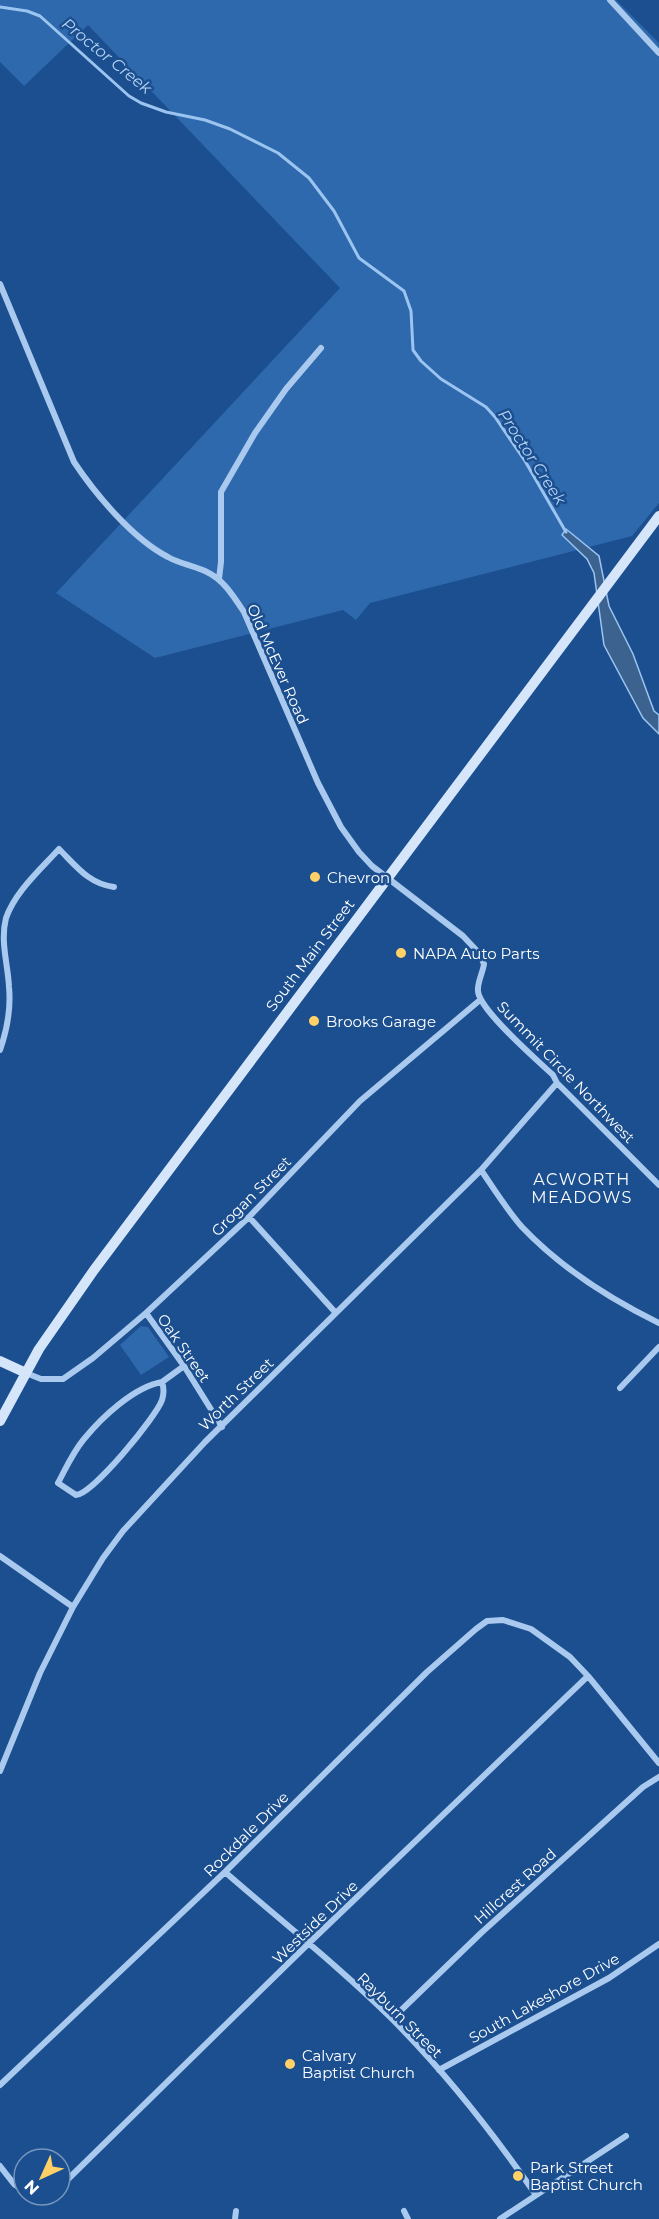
<svg xmlns="http://www.w3.org/2000/svg" width="659" height="2219" font-family="Montserrat,sans-serif">
<rect width="100%" height="100%" fill="#1b4f8f"/>
<path fill="#2e69ad" d="M0 0H616L659 43V503L632 536 370 603 356 620 343 610 155 658 56 593 340 288 88 25 24 86 0 62Z
M141 1326 148 1327 169 1357 141 1375 120 1345Z"/>
<path fill="#3c6290" stroke="#9cc4f0" stroke-width="1.5" d="M566 529 599 556 609 606 633 654 654 711 659 715V734L643 718 604 645 594 573 587 559 562 535Z"/>
<g fill="none" stroke-linecap="round" stroke-linejoin="round">
<path stroke="#9cc4f0" stroke-width="3" d="M0 7 27 11 40 16 129 96 141 103 166 112 205 120 230 129 278 153 309 178 334 211 359 258 404 291 411 311 413 350 421 361 441 379 486 407 495 417 525 461 566 532"/>
<path stroke="#a9c9ee" stroke-width="6" d="M610 0 659 53
M0 284 74 462C96 495 133 539 168 557 180 564 195 566 207 572 224 580 234 597 244 612L318 783 341 827 359 852 372 866 463 936 479 953 484 964C483 972 477 983 478 991 479 1010 538 1061 553 1075L557 1083 659 1185
M219 579 221 562V492L255 433 286 389 321 348
M0 1050C7 1030 11 1008 9 987 8 964 0 942 6 918 15 892 40 870 59 849 76 866 89 884 114 887
M481 1170C494 1189 507 1210 522 1227 561 1268 608 1298 659 1323
M249 1217 335 1312
M146 1313 184 1366 222 1427
M26 1373 41 1379H63L93 1358 146 1313 249 1217 360 1101 480 1000
M162 1382C164 1388 164 1394 162 1400 156 1417 93 1494 76 1495L58 1483C66 1468 73 1452 84 1439 102 1417 134 1387 162 1382Z
M162 1382 184 1366
M620 1388 659 1347
M0 1556 73 1607
M0 1771 40 1673 73 1607 103 1558 123 1531 205 1442 481 1170 557 1083
M225 1872C280 1920 341 1968 392 2019 446 2073 493 2133 536 2195
M392 2019 481 1933 643 1787 659 1777
M439 2070 609 1978 659 1944
M0 2085 225 1872 427 1672 476 1629 487 1621 503 1620 531 1629 570 1657 588 1676 659 1763
M0 2166 14 2184 24 2191
M60 2187 308 1944 588 1676
M31 2195 35 2197 45 2195
M404 2211 408 2219
M235 2219 236 2211
M500 2219 626 2136"/>
<path stroke="#d6e6fa" stroke-width="10" d="M0 1361 26 1373
M0 1421 39 1349 94 1270 659 516"/>
</g>
<g fill="#ffd166" stroke="#1b4f8f" stroke-width="2">
<circle cx="315" cy="877" r="6"/>
<circle cx="401" cy="953" r="6"/>
<circle cx="314" cy="1021" r="6"/>
<circle cx="290" cy="2064" r="6"/>
<circle cx="518" cy="2176" r="6"/>
</g>
<g text-anchor="middle" dominant-baseline="central" stroke-width="5" stroke-linejoin="round" paint-order="stroke">
<g font-size="15" fill="#fff" stroke="#1b4f8f">
<text transform="translate(278 664) rotate(66)">Old McEver Road</text>
<text transform="translate(310 955) rotate(-53)">South Main Street</text>
<text transform="translate(566 1072) rotate(46)">Summit Circle Northwest</text>
<text transform="translate(251 1196) rotate(-45)">Grogan Street</text>
<text transform="translate(184 1348) rotate(55)">Oak Street</text>
<text transform="translate(236 1394) rotate(-44)">Worth Street</text>
<text transform="translate(246 1834) rotate(-45)">Rockdale Drive</text>
<text transform="translate(515 1886) rotate(-42)">Hillcrest Road</text>
<text transform="translate(315 1922) rotate(-44)">Westside Drive</text>
<text transform="translate(544 1998) rotate(-29)">South Lakeshore Drive</text>
<text transform="translate(400 2015) rotate(45)">Rayburn Street</text>
</g>
<g font-size="15" fill="#fff" stroke="#1b4f8f" text-anchor="start">
<text x="327" y="877">Chevron</text>
<text x="413" y="953">NAPA Auto Parts</text>
<text x="326" y="1021">Brooks Garage</text>
<text x="302" y="2055">Calvary<tspan x="302" dy="17">Baptist Church</tspan></text>
<text x="530" y="2167">Park Street<tspan x="530" dy="17">Baptist Church</tspan></text>
</g>
<g font-size="16" font-style="italic" fill="#b5d3f5" stroke="#1b4f8f">
<text transform="translate(107 56) rotate(39)">Proctor Creek</text>
<text transform="translate(532 457) rotate(57)">Proctor Creek</text>
</g>
<g font-size="16" letter-spacing="1.5" fill="#fff" stroke="#1b4f8f">
<text x="582" y="1179">ACWORTH<tspan x="582" dy="18">MEADOWS</tspan></text>
</g>
</g>
<g transform="translate(42 2177) rotate(225)"><circle r="28" fill="#1b4f8f" stroke="#7695bc" stroke-width="1.5"/>
<path d="M0-4.5L10 22L0 15L-10 22Z" fill="#ffd166"/>
<text y="-9" font-size="16" font-weight="bold" text-anchor="middle" fill="#ffffff">N</text>
</g>
</svg>
